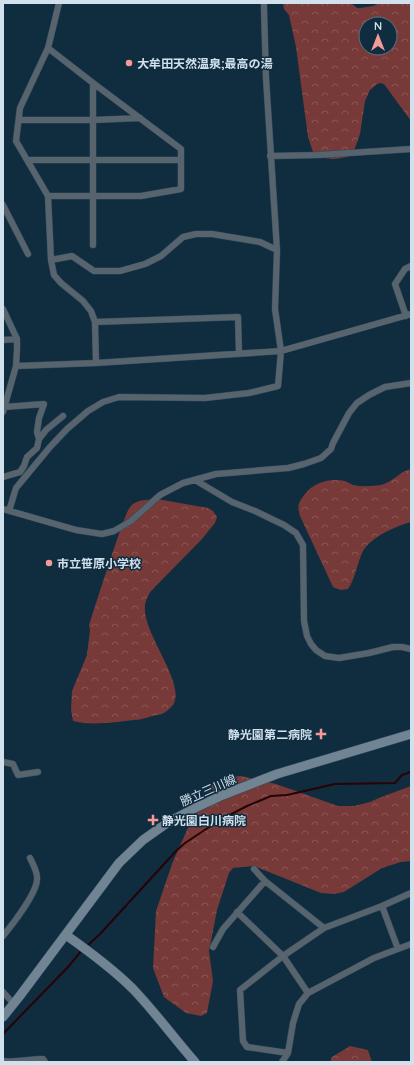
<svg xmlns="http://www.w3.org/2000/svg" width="414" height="1065" font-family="Quicksand,'Noto Sans JP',sans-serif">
<defs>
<pattern id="forest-crowns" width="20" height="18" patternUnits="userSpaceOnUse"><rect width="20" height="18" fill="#773a38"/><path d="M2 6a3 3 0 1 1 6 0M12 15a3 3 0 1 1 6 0" fill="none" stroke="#895655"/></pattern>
</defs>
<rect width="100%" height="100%" fill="#102c3f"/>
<path fill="url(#forest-crowns)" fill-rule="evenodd" d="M283 3H351L357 8H360L373 6 379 3H411V121L384 84 380 83 377 84 370 90 365 101 360 134 355 148 348 157 334 159 323 158 313 152 308 137 296 47 289 15 284 9ZM366 24H390V48H366Z
M411 469V522C396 526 371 537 363 551 357 563 356 577 348 589L341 590 333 587 300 516C297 505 298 503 305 494 314 482 330 478 345 481 348 482 350 484 353 485 361 487 373 486 381 485 393 482 400 471 411 469Z
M157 499 208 508 213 511 217 517 215 523 202 539 151 591C147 597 144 604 145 611 146 636 184 683 174 703 173 706 167 711 164 713 160 715 155 715 152 716 146 718 140 720 134 720 116 722 90 726 73 721L71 710 72 691 87 655 90 630 89 625C99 594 109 562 120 531 124 522 126 510 133 504 140 499 150 500 157 499Z
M241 776 276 784 338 806H354L370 802 379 798 411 786V861L401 862 382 868 344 892 334 894 321 893 254 866 233 868 229 873 217 910 209 951 213 981 207 1013 201 1016 186 1013 164 997 153 968 156 911 172 864 198 805 212 785 223 778Z
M350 1046 368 1050 372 1062H330L332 1057Z"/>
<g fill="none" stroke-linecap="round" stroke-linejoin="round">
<path stroke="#280204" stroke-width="2" d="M87 946 100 934 176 851 185 843 220 820 247 806 271 796 287 795 335 784 395 783 402 775 408 773 411 771
M3 1034 68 967 82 950"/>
<g stroke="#2f495b" stroke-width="7">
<path id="street" d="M59 3 48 48 20 108 16 141 48 196 51 260 54 275 61 283 83 301 91 311 95 322
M93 83V245
M19 120H93L140 118
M270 156 318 155 411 149
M28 160H181
M48 196H141L181 189V149L93 83 48 48
M3 205 28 254
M51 260 72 256 94 271H120L145 264 161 256 183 237 196 234H212L260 242 277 250
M3 309 17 339V349L16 366 3 412
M406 316 395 284 405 269 411 266
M3 340 17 339
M96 363 95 322 238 317 239 354
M16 366 96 363 281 351 411 314
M39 439 46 430 63 416
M3 477 20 472 24 466 27 457 37 448 39 439 37 432 39 418 44 404 4 407
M195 480 232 502 255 511 284 525 296 533 303 545 304 621 307 636 311 644 316 650 325 656 339 658 369 653 393 647H402L411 649
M3 509 76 530 102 534 114 531 131 521 160 495 183 483 216 474 288 468 304 464 321 458 331 449 333 443 349 413 357 403 369 395 385 387 411 383
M9 511 16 488 50 447 67 429 88 411 103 402 119 397 205 398 249 393 278 386 281 351 275 309 277 250 266 78 264 9V3
M3 762 13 764 18 775 38 772
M254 869 265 881 324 928
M382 906 398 949
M237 912 283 956 308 993
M3 936C12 925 37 893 37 879 38 873 33 864 30 858
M213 947 223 929 265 881
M3 992 14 1004
M288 1053 247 1047 243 1041 240 990 283 956 324 928 382 906 411 893
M3 1061C16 1063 29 1059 43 1059L45 1062
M282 1062 288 1053 293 1023 299 1004 308 993 374 958 411 944"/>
</g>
<g stroke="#2f495b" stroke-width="10">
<path id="secondary" d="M66 935C90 952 113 969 133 989 155 1012 174 1038 195 1062
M3 1017 19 997 119 863 143 840 167 823 195 808 223 795 277 774 411 734"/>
</g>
<use href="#street" stroke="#57636d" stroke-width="6"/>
<use href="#secondary" stroke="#708494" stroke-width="9"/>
</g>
<g fill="#f59b97" stroke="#102c3f" stroke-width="1.5">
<circle cx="129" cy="63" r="4"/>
<circle cx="49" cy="563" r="4"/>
<path d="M319 728h4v4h4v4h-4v4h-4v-4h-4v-4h4z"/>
<path d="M151 814h4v4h4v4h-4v4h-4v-4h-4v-4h4z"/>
</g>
<g text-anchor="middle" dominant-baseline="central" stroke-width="3" stroke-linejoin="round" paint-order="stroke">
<g font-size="12" font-weight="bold" fill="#d0e0ec" stroke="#102c3f" text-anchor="start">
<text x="137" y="63">大牟田天然温泉;最高の湯</text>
<text x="57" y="563">市立笹原小学校</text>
<text x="312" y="734" text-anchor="end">静光園第二病院</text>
<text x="162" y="820">静光園白川病院</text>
</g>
<g font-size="12" fill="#d0e0ec" stroke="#102c3f">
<text transform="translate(208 790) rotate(-24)">勝立三川線</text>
</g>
</g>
<rect width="414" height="1065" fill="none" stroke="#d0e0ec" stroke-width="8"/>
<g transform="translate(378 36)"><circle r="19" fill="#102c3f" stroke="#5d7484"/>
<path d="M0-3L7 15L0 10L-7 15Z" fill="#f59b97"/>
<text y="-6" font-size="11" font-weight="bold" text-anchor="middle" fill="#d0e0ec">N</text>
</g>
</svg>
